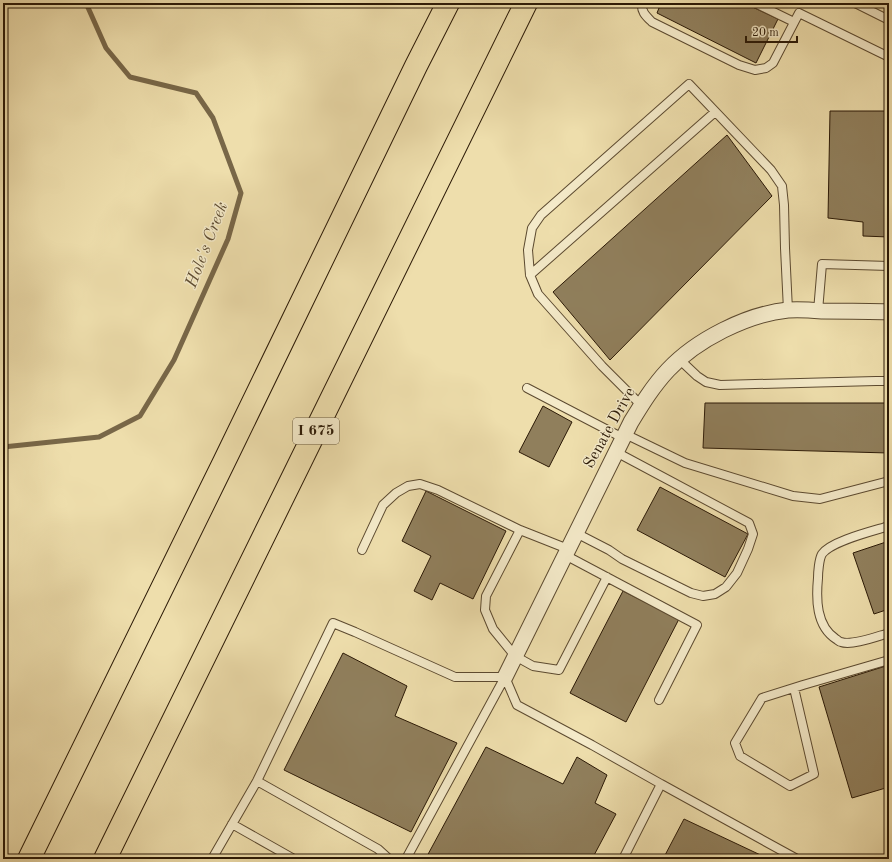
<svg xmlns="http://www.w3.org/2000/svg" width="892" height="862" font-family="'Old Standard TT',serif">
<rect width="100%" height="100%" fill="#eedeac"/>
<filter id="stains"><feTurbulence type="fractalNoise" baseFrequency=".005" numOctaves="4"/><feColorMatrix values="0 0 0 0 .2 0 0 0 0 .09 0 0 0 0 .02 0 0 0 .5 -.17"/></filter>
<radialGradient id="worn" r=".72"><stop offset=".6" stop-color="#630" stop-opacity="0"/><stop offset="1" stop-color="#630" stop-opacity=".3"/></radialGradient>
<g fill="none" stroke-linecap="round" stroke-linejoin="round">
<path stroke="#786748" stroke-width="5" d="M3 447 99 437 140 416 174 360 228 239 241 193 213 118 196 93 130 77 106 48 86 3"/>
</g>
<path fill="#907f5c" stroke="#2b1906" d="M661 3H744L778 19 756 63 657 13Z
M830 111H889V237L863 236V222L828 218Z
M727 135 772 196 610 360 553 292Z
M705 403H889V453L703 448Z
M543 406 572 422 549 467 519 452Z
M660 487 748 534 725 577 637 530Z
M426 491 506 531 473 599 440 583 432 600 414 591 431 556 402 541Z
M889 541V609L874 614 853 553Z
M623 591 679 619 626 722 570 693Z
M343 653 407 686 395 716 457 743 411 832 284 770Z
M889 665V787L852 798 819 687Z
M486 747 563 784 577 757 607 775 595 803 616 814 592 859H428L426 858Z
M684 819 769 859H663Z"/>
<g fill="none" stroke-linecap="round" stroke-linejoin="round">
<g stroke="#5c4a30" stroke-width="10">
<path id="service" d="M642 3C641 12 646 16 652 22L739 65 755 70 766 68 773 63 799 13 889 57
M755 3 794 22
M855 3 889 20
M530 275 715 112
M818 311 822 264 889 266
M679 359 697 376 706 382 720 385 876 381H889
M527 388 623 438
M641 405 602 366 538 294 530 275 528 250 532 228 541 215 689 84 771 170 782 186 784 205 785 248 788 310
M625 434 685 463 793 496 820 499 889 481
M889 526C873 531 831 541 822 554 819 559 818 573 818 578 816 599 816 626 836 639 838 640 839 642 841 642 852 646 878 636 889 633
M576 533 609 550 622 559 691 593 703 596 715 594 726 587 737 573 748 549 753 534 749 523 616 452
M568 549 520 530 486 596 485 610 493 629 515 656 533 666 559 670 607 577
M362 550 383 505 396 493 408 486 420 484 438 490 520 530
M565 555 697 625 659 700
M505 677 517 705 592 745 661 784
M794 688 814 774 790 786 740 756 735 743 762 698 803 685 889 660
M257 781 378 849 389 859
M232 824 294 859
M212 859 257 781 333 623 355 632 455 677H505
M406 859 505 677
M623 859 661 784 797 859"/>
</g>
<g stroke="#5c4a30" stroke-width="17">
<path id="minor" d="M505 677 631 422C642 404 653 386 668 370 696 340 747 314 788 310 799 309 811 310 822 311 844 311 867 311 889 312"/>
</g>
<g stroke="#2b1906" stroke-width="24">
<path id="motorway" d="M29 859 224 462 416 66 448 3
M105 859 526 3"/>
</g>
<use href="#service" stroke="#f4eac9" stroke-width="8"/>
<use href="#minor" stroke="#f4eac9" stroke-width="15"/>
<use href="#motorway" stroke="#eedeac" stroke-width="22"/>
</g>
<g text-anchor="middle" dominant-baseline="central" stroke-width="3" stroke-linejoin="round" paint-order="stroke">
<rect fill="#f4eac9" stroke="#675840" stroke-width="1" x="293" y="418" width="46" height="26" rx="3"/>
<g font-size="15" font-weight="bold" fill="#2b1906">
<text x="316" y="431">I 675</text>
</g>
<g font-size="16" fill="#2b1906" stroke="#f4eac9">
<text transform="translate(610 428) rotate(-61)">Senate Drive</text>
</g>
<g font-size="17" font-style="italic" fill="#5f4d32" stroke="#f4eac9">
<text transform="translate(207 245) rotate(-69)">Hole's Creek</text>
</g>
</g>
<rect width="892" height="862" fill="none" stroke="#eedeac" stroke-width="16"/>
<rect x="4" y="4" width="884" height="854" fill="none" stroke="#2b1906" stroke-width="2"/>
<rect x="8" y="8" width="876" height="846" fill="none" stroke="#2b1906"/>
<path d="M746 36v6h51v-6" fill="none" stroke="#2b1906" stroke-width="2"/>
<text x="752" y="36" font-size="12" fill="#2b1906" stroke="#f4eac9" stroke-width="3" paint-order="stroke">20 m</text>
<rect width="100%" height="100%" filter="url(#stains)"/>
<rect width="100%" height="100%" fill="url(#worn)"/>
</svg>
